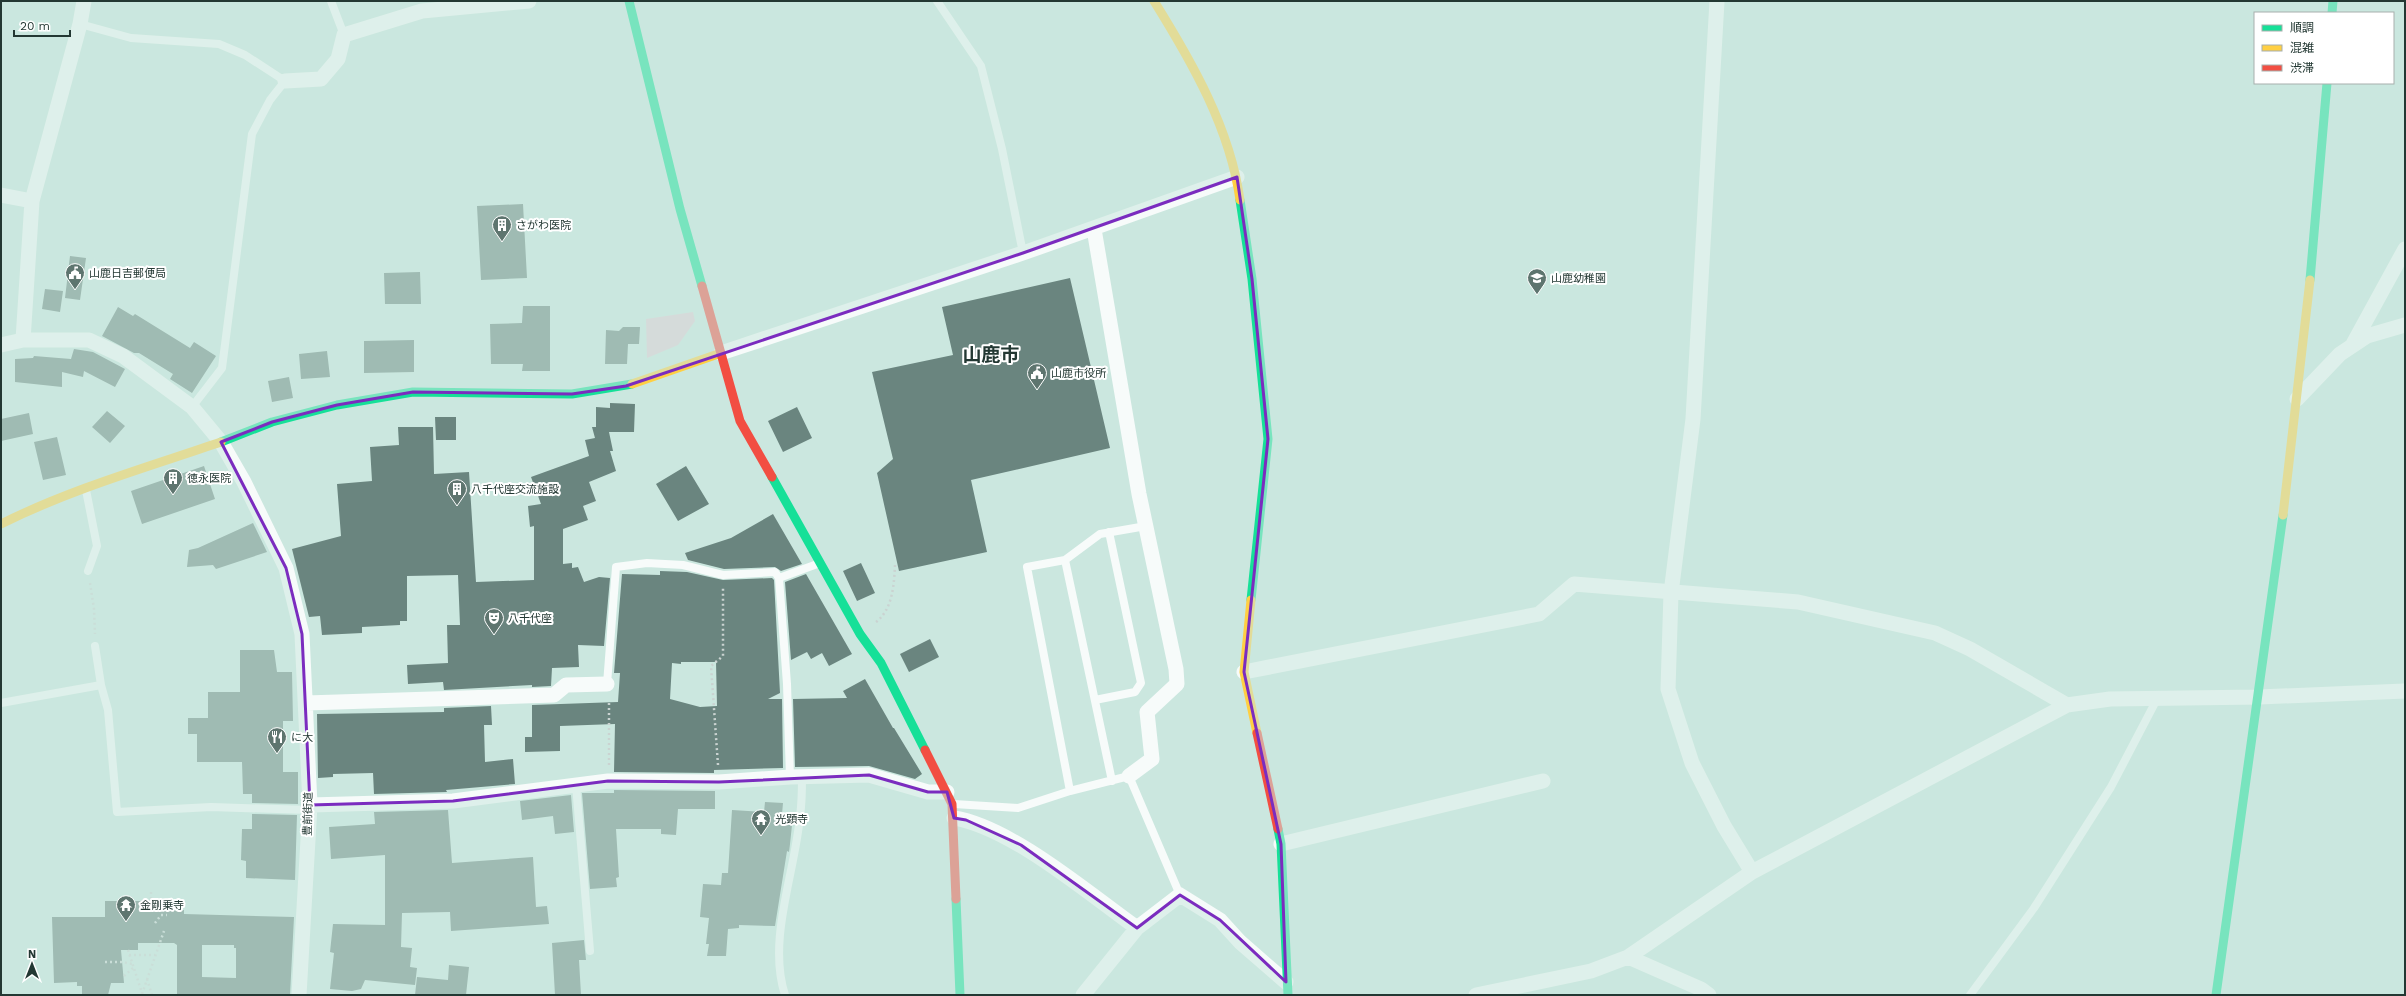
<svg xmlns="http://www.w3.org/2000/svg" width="2406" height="996" font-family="'Work Sans','Noto Sans JP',sans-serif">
<rect width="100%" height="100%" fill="#cbe7df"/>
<path fill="#e3cdd6" d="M693 312 695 321 678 345 647 358 646 319Z"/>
<path fill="#6a857f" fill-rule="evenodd" d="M523 204 527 278 481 280 477 206Z
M70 256 86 258 80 300 65 298Z
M420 272 421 304H385L384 273Z
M1070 278 1110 448 971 480 987 552 899 571 877 473 893 459 872 372 953 355 942 307Z
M45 289 63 291 60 312 42 309Z
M523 306H550V371H522L523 364H491L490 324 522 323Z
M118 307 133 316 135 314 190 348 194 342 216 356 192 393 170 379 173 374 139 353H134L102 336Z
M623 327H640L639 344H628L627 364H605L606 330 619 331Z
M414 340V372L364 373V341Z
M74 349 93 352 125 369 115 387 84 371 83 377 62 372V387L15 382V359L33 358 34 356 71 359Z
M327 351 330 377 301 379 299 354Z
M289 377 293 398 272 402 268 381Z
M610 403 635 404 634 432H609L613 451H610L616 471 589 482 596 501 583 506 588 520 563 529V564L572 563V568L578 567 584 582 599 577 610 578 604 646 578 645 579 667 552 668 551 686 532 687V685L444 690 443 682 408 684 407 665 448 663 447 625H460L458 575 407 576V621H400V625L362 627V633L322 635 320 616 309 617 292 549 341 536 337 484 372 481 370 447 399 445 398 427H433L434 474 469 472 476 582 534 580V526L530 527 528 506 541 504 531 477 589 456 585 440 595 438 592 427H596V407L610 408Z
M797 407 812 438 783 452 768 421Z
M107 411 125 426 110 443 92 427Z
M29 413 33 434 1 441V419Z
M435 417H456V440H436Z
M57 437 66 475 43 480 34 442Z
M204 466 215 499 142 524 131 491Z
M686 466 709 504 678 521 656 484Z
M773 514 802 564 781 571 775 567 724 569 688 560 685 553 731 538Z
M253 523 267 552 216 569 213 565 187 567 189 550 198 548Z
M861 563 875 593 857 601 843 571Z
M660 571 687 572 723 580 772 578 774 580 780 693 768 699H782L783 768 714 770V773L614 772 615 724 560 726V751L525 752V737H532V705L618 702 620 673H614L622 574 660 575ZM681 662H716L717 706 700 707 670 699 672 663 681 664Z
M806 574 852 654 829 666 822 653 811 659 807 652 791 660 785 582Z
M930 639 939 657 909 672 900 654Z
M240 650H274L277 672H292L293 721H283V772H298V804L252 803V794H243L242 762H197V734H188V718H208V692H240Z
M865 679 893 728H894L922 774 915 779 869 766 795 767 793 699 847 698 843 691Z
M491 706 492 725H484L485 762 513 759 515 784 446 790 447 792 374 794 373 773 333 774V777L318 778 317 714 444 712V708Z
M614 790 715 791V809H678L676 835 661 834V829H616L619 877 616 878 617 887 590 889 582 793H614Z
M571 795 574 832 555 834 553 816 522 820 520 801Z
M765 802 783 803 782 814H789V825H792L790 844 789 852 787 851 775 926 739 925V928L728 929 726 956H707L709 944H706L709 918 700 917 703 884 721 885 722 873H728L732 810 764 812Z
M448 810 452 863 533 857 536 907 547 906 549 924 451 931 450 912 402 913 401 947 412 948 410 967 417 968 415 985 365 980 361 989 352 991 330 989 334 953 330 952 333 924 385 925V855L331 859 329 827 375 824 374 812Z
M252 814 297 815 295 880 246 878V861L241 860 242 829H252Z
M105 901H147V905H167V910H184V914L294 917 290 995H177V945L174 943H138V950H121L124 983H111L108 995H82V986H77V982L54 983 52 917H105ZM202 945H234V948H236V978L202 977Z
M584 940 586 960H579L581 995H555L552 943Z
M449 965 469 967 466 995H415L417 977 448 980Z"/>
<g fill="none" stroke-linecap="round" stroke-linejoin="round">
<path stroke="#cad3d1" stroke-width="2.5" stroke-dasharray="2 3" stroke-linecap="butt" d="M90 583 94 609 95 634
M876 622C893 609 894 584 895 565
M609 765V700
M718 765 711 666 723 656V588
M151 892V899
M155 923 161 915H167
M128 950 142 993
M129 955H155
M105 962H122L132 964
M124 976 133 968
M147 979 152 995
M142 994 164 931"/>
<path stroke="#f7fbfa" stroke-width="8" d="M331 1 344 35
M937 1 981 66 1002 149 1023 253
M80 24 131 38 219 44 245 55 285 81 270 100 252 134 222 368 192 407
M86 490 97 546 88 571
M1065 560 1100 534 1146 526
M779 578 820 563
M95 646 101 685 108 710 117 812 211 807 309 810
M607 684 616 567 647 563 683 565 723 575 775 572 779 578 787 684 790 777
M1095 700 1135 692 1141 683 1109 532
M1 703 101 685
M576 785 590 951
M1070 791 1027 567 1065 560 1112 781
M954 804 1018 808 1070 791 1129 776 1180 895
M785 995C767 940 795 873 800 816 802 803 802 790 802 777
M1970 995 2034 908 2111 787 2157 699"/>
<path stroke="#f7fbfa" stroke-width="15" d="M1717 1 1693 419 1671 593 1668 689 1692 763 1724 826 1752 872
M285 81 321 79 338 59 344 35 422 11 529 1
M1 195 32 201
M1094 229 1139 494 1176 669 1177 684 1147 712 1152 759 1129 776
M23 340 32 201 80 24 84 1
M2353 344 2405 249
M1 345 23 340H89L123 356 192 407 221 442 244 482 286 568 302 634 310 805 299 995
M721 353 1023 253 1237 177
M2297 399 2340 354 2367 336 2405 325
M1244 672 1539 614 1574 584 1798 602 1935 633 1970 649 2067 705
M306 703 554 695 566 685 607 684
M310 805 453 801 608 781 719 782 790 777 869 775 928 792H947
M954 818C1011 827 1089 894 1137 928
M1281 844 1543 781
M1628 957 1701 989 1709 995
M1083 995 1137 928 1180 895 1220 920 1240 942 1286 982
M1476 995 1591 971 1628 957 1752 872 2067 705 2110 699 2259 697 2405 691"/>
<path stroke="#16e098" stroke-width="9" d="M629 1 680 209 702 286
M2332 13 2333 1
M1240 200 1252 279 1268 439 1251 600
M2310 280 2327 83
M221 442 272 422 337 405 413 392 572 394 632 384
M772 477 860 634 881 663 925 750
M1278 829 1281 844 1288 995
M956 899 960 995
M2216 995 2283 515"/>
<path stroke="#ffcf43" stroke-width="9" d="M1154 1C1192 62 1230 128 1240 200
M632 384 721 353
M2283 515 2310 280
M1 524C71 489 148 467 221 442
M1251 600 1244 672 1257 733"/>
<path stroke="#f24e42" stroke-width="9" d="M702 286 740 421 772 477
M1257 733 1278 829
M925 750 952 804 956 899"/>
</g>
<path d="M0 0H2406V996H0ZM1237 177 1252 279 1268 439 1244 672 1281 844 1286 982 1220 920 1180 895 1137 928 1021 845 966 820 954 818 947 792H928L869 775 719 782 608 781 453 801 310 805 302 634 286 568 221 442 272 422 337 405 413 392 572 394 626 386 1023 253Z" fill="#cbe7df" fill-opacity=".55" fill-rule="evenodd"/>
<path fill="none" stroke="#7b2cbf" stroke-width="3" stroke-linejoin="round" d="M1237 177 1252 279 1268 439 1244 672 1281 844 1286 982 1220 920 1180 895 1137 928 1021 845 966 820 954 818 947 792H928L869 775 719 782 608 781 453 801 310 805 302 634 286 568 221 442 272 422 337 405 413 392 572 394 626 386 1023 253Z"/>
<defs>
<g id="building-pin" transform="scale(1)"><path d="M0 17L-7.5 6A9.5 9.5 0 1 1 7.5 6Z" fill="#5e756f" stroke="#fff"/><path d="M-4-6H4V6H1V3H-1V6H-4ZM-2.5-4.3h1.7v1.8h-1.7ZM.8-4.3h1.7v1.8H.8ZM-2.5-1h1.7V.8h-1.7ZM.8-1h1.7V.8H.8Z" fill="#fff"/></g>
<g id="civic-pin" transform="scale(1)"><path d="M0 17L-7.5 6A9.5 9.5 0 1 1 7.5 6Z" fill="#5e756f" stroke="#fff"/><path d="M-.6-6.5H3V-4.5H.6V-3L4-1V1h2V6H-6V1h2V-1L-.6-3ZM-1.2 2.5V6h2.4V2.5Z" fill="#fff"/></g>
<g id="school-pin" transform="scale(1)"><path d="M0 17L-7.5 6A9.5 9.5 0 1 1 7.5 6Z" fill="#5e756f" stroke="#fff"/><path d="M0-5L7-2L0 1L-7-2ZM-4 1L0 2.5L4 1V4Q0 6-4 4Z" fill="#fff"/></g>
<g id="theatre-pin" transform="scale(1)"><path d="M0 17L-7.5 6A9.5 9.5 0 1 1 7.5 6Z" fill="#5e756f" stroke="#fff"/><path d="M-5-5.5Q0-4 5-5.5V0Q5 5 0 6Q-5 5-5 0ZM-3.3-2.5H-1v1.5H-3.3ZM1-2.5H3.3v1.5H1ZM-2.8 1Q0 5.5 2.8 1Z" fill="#fff"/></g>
<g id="restaurant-pin" transform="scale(1)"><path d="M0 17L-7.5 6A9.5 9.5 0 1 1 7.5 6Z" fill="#5e756f" stroke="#fff"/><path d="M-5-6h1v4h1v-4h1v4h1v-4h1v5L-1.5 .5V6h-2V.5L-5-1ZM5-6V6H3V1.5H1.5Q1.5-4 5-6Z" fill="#fff"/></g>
<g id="temple-pin" transform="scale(1)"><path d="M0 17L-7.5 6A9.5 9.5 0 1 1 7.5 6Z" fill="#5e756f" stroke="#fff"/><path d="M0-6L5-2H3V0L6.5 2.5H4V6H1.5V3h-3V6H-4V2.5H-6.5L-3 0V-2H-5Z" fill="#fff"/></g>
</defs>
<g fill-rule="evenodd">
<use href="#building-pin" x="502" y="225"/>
<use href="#civic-pin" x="75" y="273"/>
<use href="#school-pin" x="1537" y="278"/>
<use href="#civic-pin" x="1037" y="373"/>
<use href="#building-pin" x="173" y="478"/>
<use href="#building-pin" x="457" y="489"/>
<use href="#theatre-pin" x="494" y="618"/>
<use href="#restaurant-pin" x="277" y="737"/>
<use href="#temple-pin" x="761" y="819"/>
<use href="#temple-pin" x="126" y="905"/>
</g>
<g text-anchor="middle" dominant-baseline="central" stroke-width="4" stroke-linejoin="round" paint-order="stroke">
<g font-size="11" fill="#233833" stroke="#fff" text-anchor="start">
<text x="516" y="225">さがわ医院</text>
<text x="89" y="273">山鹿日吉郵便局</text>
<text x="1551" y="278">山鹿幼稚園</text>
<text x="1051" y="373">山鹿市役所</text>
<text x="187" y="478">徳永医院</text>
<text x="471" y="489">八千代座交流施設</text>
<text x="508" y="618">八千代座</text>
<text x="291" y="737">に大</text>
<text x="775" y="819">光顕寺</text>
<text x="140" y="905">金剛乗寺</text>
</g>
<g font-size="11" fill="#233833" stroke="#fff">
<text transform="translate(308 814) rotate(-89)">豊前街道</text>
</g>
<g font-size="19" font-weight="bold" fill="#233833" stroke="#fff">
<text x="991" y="354">山鹿市</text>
</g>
</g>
<rect width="2406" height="996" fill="none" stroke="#233833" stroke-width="4"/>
<rect x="2254" y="12" width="140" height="72" fill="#ffffff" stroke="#a7afad"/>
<rect x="2262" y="25" width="20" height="6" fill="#16e098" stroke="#a7afad"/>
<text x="2290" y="32" font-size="12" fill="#233833">順調</text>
<rect x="2262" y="45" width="20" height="6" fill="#ffcf43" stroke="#a7afad"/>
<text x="2290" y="52" font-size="12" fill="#233833">混雑</text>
<rect x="2262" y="65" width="20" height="6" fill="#f24e42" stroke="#a7afad"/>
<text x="2290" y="72" font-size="12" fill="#233833">渋滞</text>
<g transform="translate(32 964)" stroke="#ffffff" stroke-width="3" paint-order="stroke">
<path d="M0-3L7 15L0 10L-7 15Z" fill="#233833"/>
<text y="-6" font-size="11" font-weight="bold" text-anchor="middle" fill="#233833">N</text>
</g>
<path d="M14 30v6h56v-6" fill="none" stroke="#233833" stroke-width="2"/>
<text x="20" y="30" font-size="12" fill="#233833" stroke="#ffffff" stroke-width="3" paint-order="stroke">20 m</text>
</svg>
